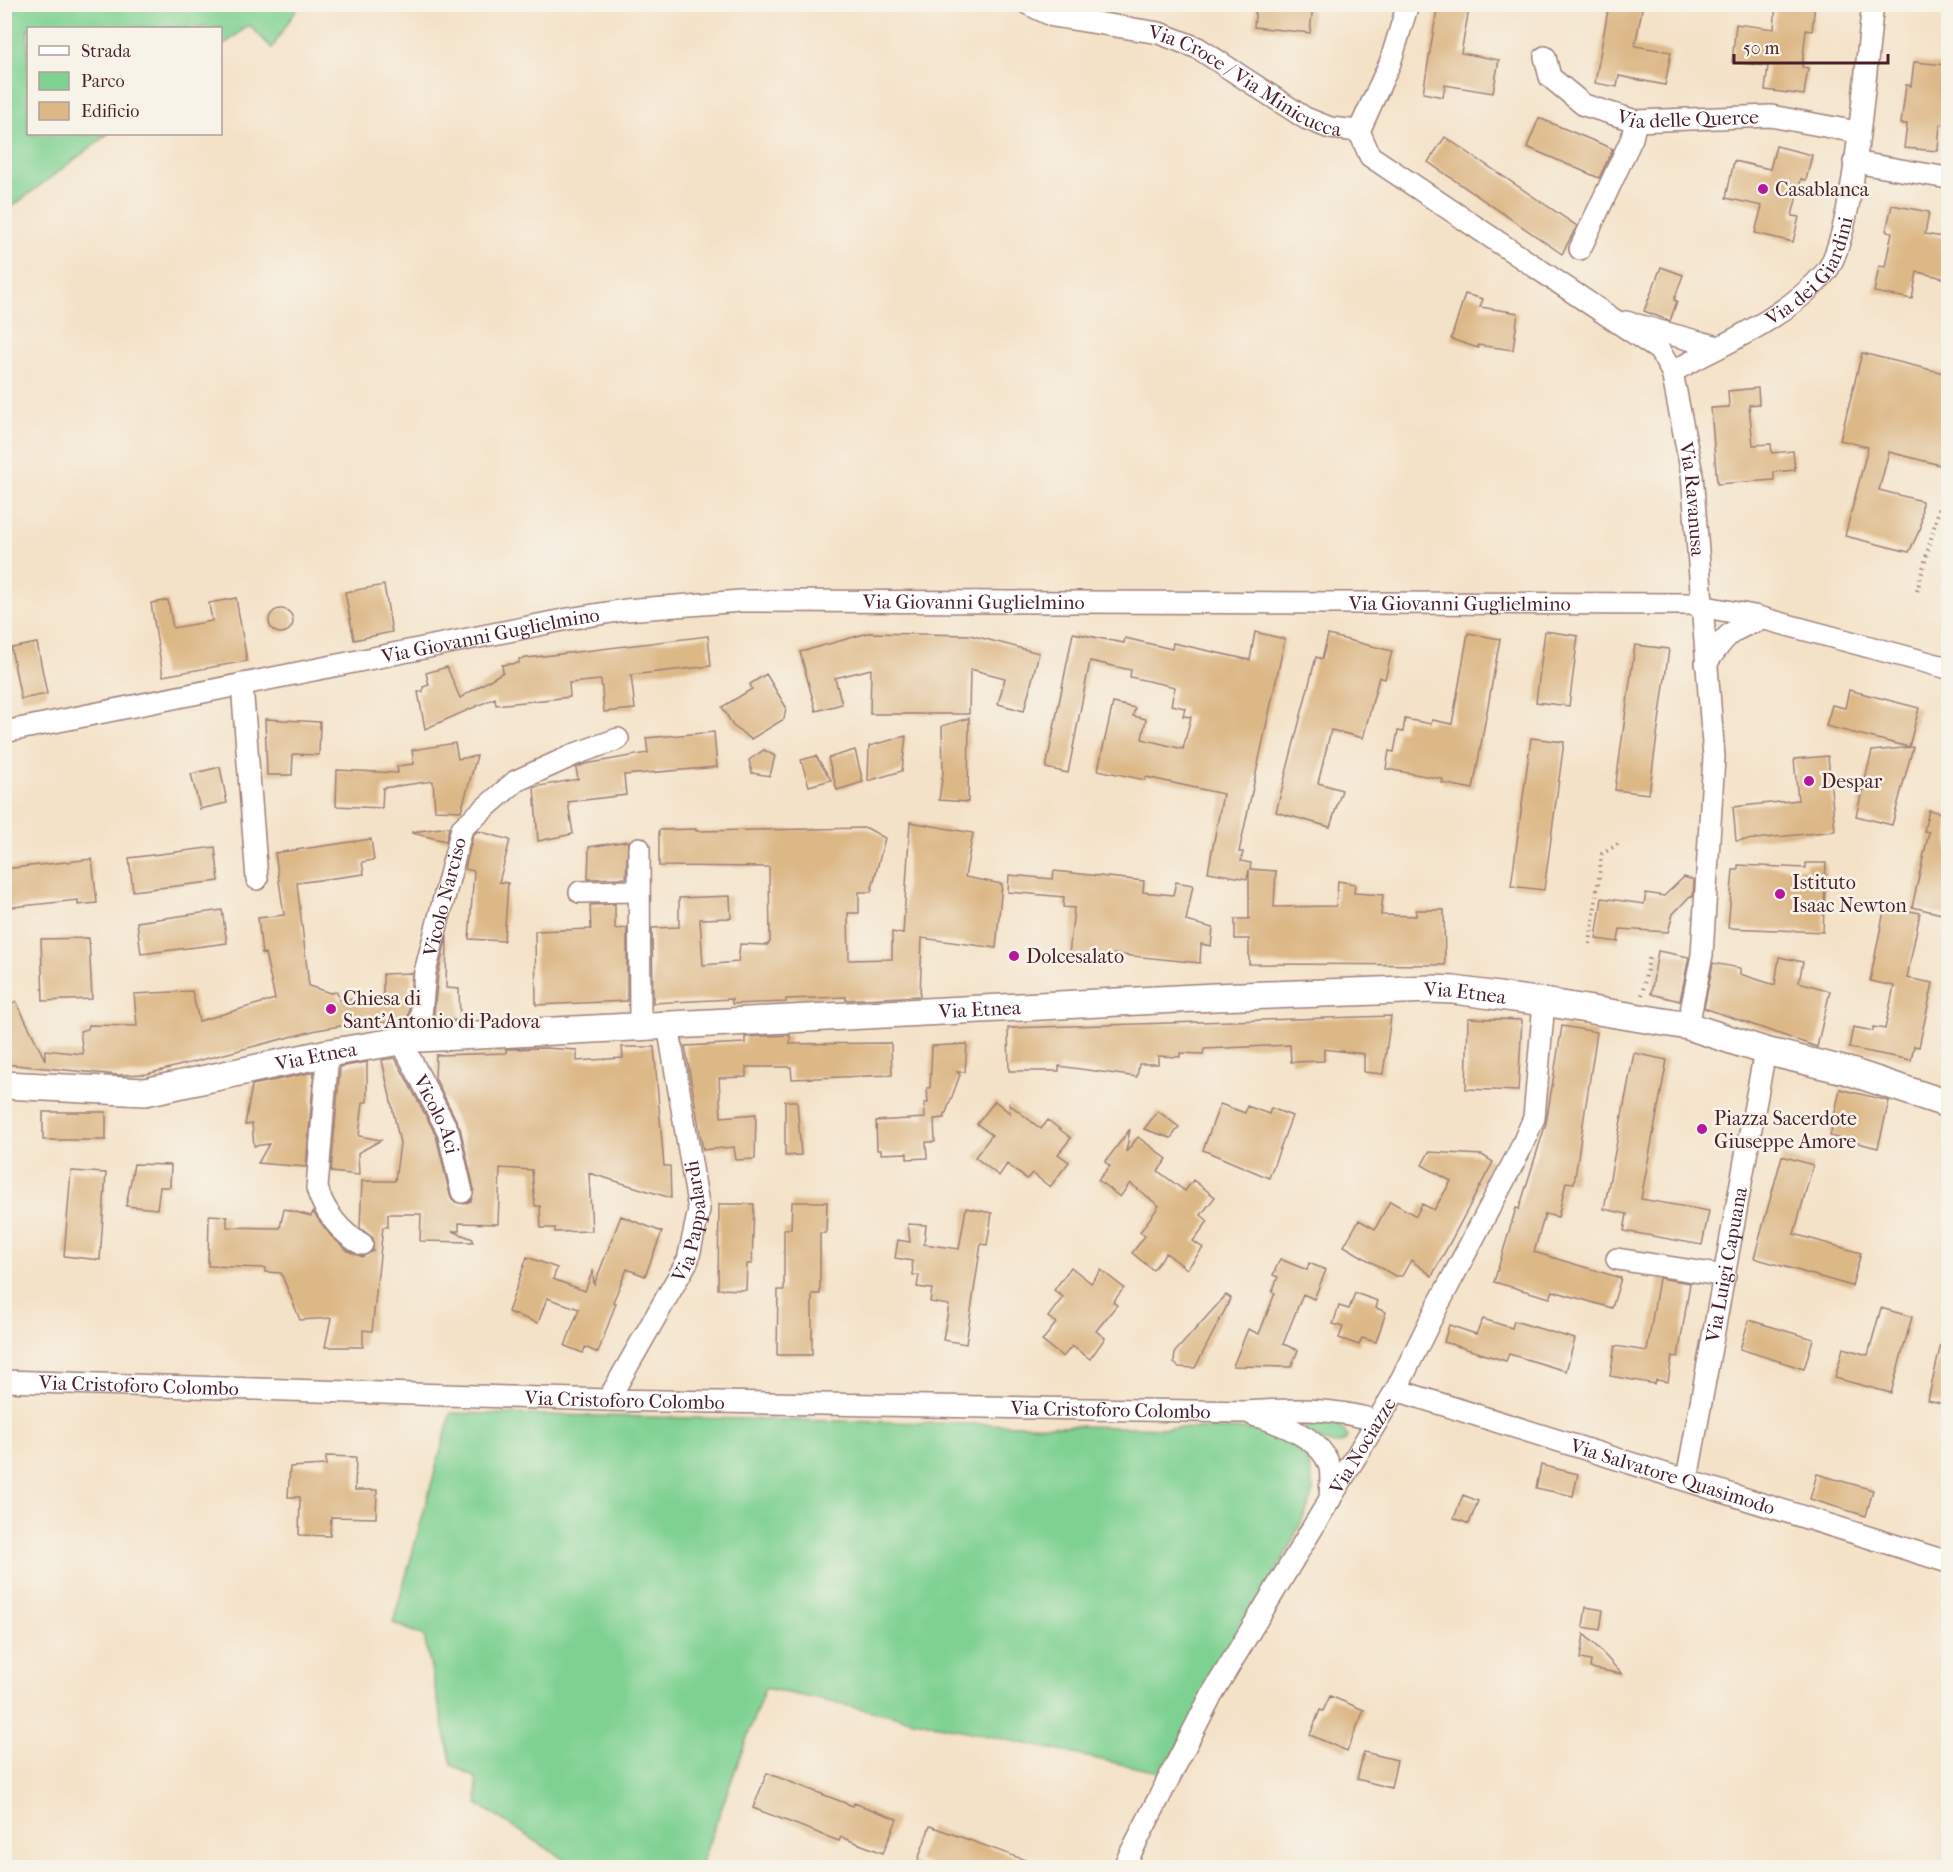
<svg xmlns="http://www.w3.org/2000/svg" width="1953" height="1872" font-family="'IM FELL French Canon',serif">
<rect width="100%" height="100%" fill="#f7f3e8"/>
<filter id="ink" filterUnits="userSpaceOnUse"><feTurbulence type="fractalNoise" baseFrequency=".0167" numOctaves="2"/><feDisplacementMap in="SourceGraphic" scale="12" xChannelSelector="R" yChannelSelector="G"/><feConvolveMatrix kernelMatrix="1 2 1 2 8 2 1 2 1" color-interpolation-filters="sRGB"/></filter>
<filter id="wash" filterUnits="userSpaceOnUse"><feTurbulence type="fractalNoise" baseFrequency=".008" numOctaves="4" result="noise"/><feDisplacementMap in="SourceGraphic" scale="24" xChannelSelector="R" yChannelSelector="G"/><feGaussianBlur stdDeviation="1.35" result="paint"/><feColorMatrix in="noise" values="0 0 0 0 0 0 0 0 0 0 0 0 0 0 0 0 0 1.4 0 .05"/><feComposite in="paint" operator="in"/></filter>
<g filter="url(#wash)">
<rect width="100%" height="100%" fill="#f4e2c8"/>
<path fill="#7fd192" stroke="#64785e" stroke-width="1.5" d="M5 4H299V5L272 48 249 25 221 47 220 28H28V134H108L5 212Z
M451 1413 1269 1430 1294 1442 1306 1454 1314 1488 1309 1505 1289 1548 1163 1773 765 1688 700 1867H576L478 1804 476 1778 452 1765 424 1636 393 1623Z
M1298 1417C1317 1419 1337 1416 1347 1436L1345 1441C1327 1452 1309 1431 1294 1421Z"/>
<g id="blocks">
<path fill="#ddb887" d="M1256 4H1313L1310 33 1254 27Z
M1438 4H1470L1461 53 1499 60 1493 93 1445 85 1443 97 1423 93Z
M1609 4H1643L1635 46 1671 52 1665 85 1619 76 1617 87 1595 83Z
M1776 4H1815L1812 31 1806 30 1802 67 1808 68 1804 95 1765 90 1768 66 1732 62 1736 24 1774 29Z
M1914 62 1946 65 1943 93H1948V125L1940 124 1938 151 1904 148 1907 124H1901L1906 85 1911 86Z
M1539 118 1613 149 1599 178 1527 147Z
M1445 137 1577 226 1562 254 1428 162Z
M1776 146 1812 155 1806 180 1801 179 1792 216 1799 217 1793 242 1755 233 1762 206 1726 198 1734 161 1770 169Z
M1892 205 1929 212 1925 234 1948 238V279L1917 272 1912 299 1874 292 1879 266 1885 267 1892 232 1886 231Z
M1661 267 1683 275 1674 300 1677 301 1670 321 1644 311Z
M1465 294 1483 299 1480 307 1518 313 1513 350 1478 345V348L1451 339Z
M1862 353 1948 374V467L1889 452 1879 490 1922 501 1921 527 1909 552 1845 536 1868 447 1840 440Z
M1758 388 1759 404 1749 405 1753 445 1771 444 1772 453 1793 451 1795 470 1774 472V480L1717 484 1711 408 1729 407 1728 391Z
M384 585 392 632 354 640 345 592Z
M236 598 247 661 163 676 151 603 168 600 173 628 212 621 209 603Z
M269 621a12 12 0 1 1 24 0a12 12 0 1 1-24 0Z
M1545 631 1578 636 1569 706 1536 702Z
M1255 632 1285 639 1239 852H1243L1241 861 1251 863 1250 869 1276 871 1274 907 1336 906 1338 881 1355 884 1354 893 1383 895 1381 915 1416 916V910H1444L1445 965 1249 964V939H1235V919H1249V870L1247 879 1208 872 1223 794 1146 777 1145 780 1098 770 1113 703 1135 708 1133 716 1146 719 1142 739 1183 749 1191 717 1183 716 1185 708 1171 705 1175 687 1130 677 1131 670 1090 661 1068 773 1046 768 1073 633 1124 643 1125 638 1172 649 1173 643 1250 660Z
M868 633 970 635 1039 653 1024 711 998 704 1005 678 970 669 969 714H870L871 669 835 678 842 704 816 711 800 652Z
M1468 633 1500 639 1473 789 1442 783 1443 779 1386 769 1389 751 1394 752 1398 731 1403 732 1405 719 1431 724 1432 720 1452 724Z
M1328 635 1392 651 1385 679 1379 677 1363 738 1331 730 1318 783 1342 790 1330 827 1276 812 1316 657 1322 659Z
M708 636 711 666 631 675 635 709 604 712 601 680 569 683 570 697 496 705 495 698 425 729 418 692H423V687L429 685 426 673 447 667 460 698 503 672 502 665 519 663V659Z
M37 643 47 694 21 699 11 648Z
M1635 645 1669 649 1649 794 1615 790Z
M766 674 786 707 784 719 751 739 733 726 722 707 752 689 750 684Z
M1849 690 1919 708 1909 747 1826 726 1832 705 1845 708Z
M969 718 968 802 939 800 943 772 942 726Z
M265 719 320 722 319 755 293 754 292 775H267Z
M714 732 717 767 624 775 626 795 568 802 573 834 538 841 534 787 578 779 576 768 585 764 648 753 646 738Z
M906 736 902 771 868 781 869 746Z
M1531 738 1564 742 1544 890 1511 886Z
M455 743 458 759 477 756 461 811 435 810 433 781 383 788 382 808 336 806 337 770 398 773 397 766 414 764 412 750Z
M1913 747 1892 825 1856 816 1872 751Z
M764 750 775 756 770 776 752 773 749 760Z
M855 750 863 782 837 790 828 758Z
M816 756 831 780 809 786 801 760Z
M1828 756 1835 831 1736 841 1733 807 1798 800 1794 759Z
M220 767 227 803 200 809 191 774Z
M1929 810 1948 815V903L1946 915 1912 907 1929 832 1924 831Z
M910 822 973 833 965 877 1002 884 996 948 922 938 920 996 846 1000V997L786 999V1002L732 1004V999L653 1003 652 928 679 927V898L730 896 731 918 700 919 703 965 738 962 740 944 767 945 770 942 769 867 659 866V830L696 829V831L867 828 885 838 871 892H859V913H848L849 960 892 959V932L903 934Z
M449 827 446 841 412 833V832Z
M478 831 510 840 499 882 508 883 504 941 469 939 474 871 465 869 473 835Z
M371 839 374 860 362 862 364 874 297 883 309 986 330 993 337 992 339 1000 383 998V974L412 973 408 1022 358 1023 317 1030 147 1074 118 1075 4 1064V1009L16 1001 45 1060V1050L83 1054 80 1031 88 1029 89 1025 137 1026 134 994 192 991 199 1021 275 999 265 953 262 954 258 918 284 915 275 853Z
M628 841 626 878 588 879 589 847Z
M215 847 219 881 133 891 129 858Z
M92 859 97 903 78 905V900L4 908V869Z
M1806 863H1826L1823 932 1728 928 1733 870H1738V865L1806 868Z
M1054 871 1144 881 1143 892 1173 895 1176 882 1193 885 1186 921 1213 928 1211 946 1201 944 1200 963 1113 954 1112 959 1069 955 1074 908 1063 907 1064 897 1008 892 1009 875 1053 879Z
M1684 877 1694 880 1693 897 1690 896 1673 914 1668 932 1620 929 1618 942 1596 939 1602 898 1644 904 1646 893 1664 896Z
M615 904V929L627 928V1001L536 1005 535 931 591 929 590 905Z
M1885 906 1920 913 1907 978 1933 983 1919 1047 1914 1046 1911 1060 1849 1048 1853 1027 1873 1031V1027L1885 1029 1894 986 1870 981Z
M222 910 227 943 141 954 137 922Z
M447 936 446 988 459 989 460 1020 433 1021 438 974Z
M89 938 92 999 43 1001 41 939Z
M1658 951 1689 957 1680 1001 1651 994Z
M1779 957 1803 962 1799 982 1830 991 1817 1047 1704 1008 1713 963 1740 968V974L1775 985Z
M1391 1016 1383 1074 1364 1072V1054L1324 1049V1061L1291 1062 1290 1045 1204 1049 1203 1054 1180 1053V1057L1158 1056V1064H1139L1137 1077 1059 1066V1071H1009L1008 1028Z
M1468 1018 1522 1020 1518 1091 1466 1089Z
M1562 1026 1597 1032 1574 1183 1566 1182 1558 1217 1545 1214 1534 1252 1621 1278 1612 1308 1553 1291 1550 1298 1494 1282 1516 1208 1519 1209 1546 1123Z
M790 1035V1044L891 1043 892 1075 792 1079 791 1067H746V1077L719 1078 721 1117 756 1114 755 1159 736 1160 734 1147 703 1150 685 1046 745 1043V1037Z
M967 1044 965 1072H957L960 1075 944 1118 934 1119 935 1142H926L927 1158 907 1159V1153L881 1154V1150H877L876 1121 925 1118 924 1103H928L927 1088H930L932 1046Z
M622 1047H654L664 1166H670L671 1198 589 1173 592 1231 555 1232V1228H541L540 1206H535L532 1170 500 1168 498 1224 459 1223V1231H452L473 1239V1242L420 1241 421 1214H388V1227H383L372 1331 363 1330V1347H325L331 1318 300 1320 281 1273 265 1272V1268L208 1266 209 1215 227 1216V1227L280 1228 284 1209 311 1216 313 1212 331 1236 348 1251 362 1257 373 1251V1238L360 1228 362 1181H395L400 1143 382 1060 395 1058 436 1135 450 1195 453 1201 464 1204 471 1201 474 1189 460 1128 435 1078 436 1055 506 1053V1049L546 1048 577 1050V1061L623 1058Z
M1634 1053 1667 1060 1641 1199 1709 1211 1702 1245 1624 1231 1627 1214 1604 1209Z
M367 1062V1102H363L359 1136 381 1140 358 1153 359 1175 331 1172 340 1067Z
M314 1072 306 1167 258 1163 269 1144 254 1146 252 1124 245 1125 252 1085Z
M1840 1089 1889 1101 1878 1148 1830 1136Z
M785 1101H797L801 1155 785 1156Z
M995 1101 1010 1113 1009 1104 1041 1129 1048 1120 1071 1138 1058 1154 1069 1162 1050 1187 1032 1173 1027 1179 1007 1164 999 1176 975 1157 992 1135 977 1124Z
M1220 1104 1245 1113 1247 1106 1269 1114 1271 1108 1292 1116 1269 1178 1203 1150Z
M1158 1111 1179 1127 1171 1138 1144 1129Z
M43 1112H106V1140H43Z
M1130 1129 1126 1152 1138 1137 1167 1159 1158 1171 1185 1191 1193 1180 1215 1197 1201 1215 1208 1221 1193 1241 1203 1248 1187 1269 1166 1253 1153 1270 1132 1253 1145 1236 1140 1232 1159 1206 1130 1183 1120 1197 1098 1180 1110 1166 1105 1162Z
M1429 1152 1482 1155 1493 1162 1432 1276 1411 1260 1402 1276H1395L1344 1246 1359 1220 1375 1229 1390 1201 1416 1216 1422 1204 1434 1210 1451 1181 1422 1165Z
M1782 1156 1813 1165 1794 1234 1861 1253 1852 1286 1754 1258Z
M134 1164 171 1165 170 1187H160L157 1209 126 1206Z
M71 1171 106 1173 100 1260 64 1256Z
M792 1202H827L826 1233H820V1294H812V1355H777L778 1290H784V1229H791Z
M719 1204H754L752 1264H747L746 1290 718 1289Z
M966 1208 992 1213 987 1245 981 1244 966 1344 943 1340 949 1305 930 1302 932 1289 917 1287 919 1275H913L912 1261 895 1258 898 1240 910 1242 908 1224 926 1225 924 1244 959 1249Z
M621 1216 662 1232 645 1276 627 1269 613 1302 616 1303 598 1353 585 1347 583 1353 565 1346 579 1309 547 1298 538 1323 508 1312 527 1257 557 1268 553 1279 585 1291 593 1270 594 1285Z
M1280 1259 1307 1270 1309 1263 1326 1270 1314 1299 1303 1294 1283 1344 1298 1350 1291 1367 1233 1366 1248 1329 1259 1334 1275 1293 1272 1292 1278 1277 1273 1275Z
M1071 1267 1091 1283 1101 1270 1124 1288 1113 1302 1117 1305 1096 1331 1105 1338 1090 1359 1072 1346 1063 1357 1042 1341 1056 1323 1048 1317 1063 1297 1054 1290Z
M1659 1278 1690 1283 1678 1357 1672 1356 1668 1382 1656 1380 1655 1384 1610 1376 1615 1346 1647 1351Z
M1355 1293 1378 1301 1376 1308 1386 1312 1376 1342 1362 1338 1359 1345 1339 1338 1343 1327 1333 1324 1339 1306 1349 1309Z
M1226 1295 1231 1298 1195 1368 1179 1367 1174 1363 1175 1352Z
M1881 1308 1912 1317 1891 1393 1835 1378 1843 1348 1868 1355Z
M1483 1319 1512 1328 1514 1321 1575 1339 1566 1371 1509 1354 1506 1361 1444 1342 1449 1325 1476 1334Z
M1749 1320 1813 1339 1804 1369 1740 1349Z
M1942 1340H1948V1405L1928 1400Z
M326 1456 356 1457 355 1490H377L376 1518 331 1517 330 1536 299 1535 300 1497H288L290 1467 326 1465Z
M1541 1465 1578 1474 1573 1496 1536 1488Z
M1817 1474 1873 1490 1866 1516 1810 1499Z
M1463 1495 1478 1501 1469 1524 1454 1518Z
M1586 1607 1603 1610 1600 1630 1583 1627Z
M1584 1634 1597 1647 1622 1674 1590 1668 1591 1661 1580 1659Z
M1330 1696 1364 1710 1347 1751 1310 1735 1320 1710 1323 1711Z
M1364 1752 1397 1760 1391 1788 1357 1779Z
M767 1773 853 1806 854 1803 897 1819 883 1853 841 1837 839 1841 753 1808Z
M930 1826 1039 1865V1868H937L918 1860Z"/>
</g>
</g>
<g filter="url(#ink)">
<use href="#blocks" fill-opacity="0" stroke="#9f807a" stroke-width="1.5"/>
<g fill="none" stroke-linecap="round" stroke-linejoin="round">
<g stroke="#9f807a" stroke-width="24">
<g id="minor">
<path id="s1" d="M1028 4 1053 16 1159 33 1198 48 1305 118 1330 128 1359 131"/>
<path id="s2" d="M1545 57 1550 77 1584 105 1636 121 1771 116 1857 132"/>
<path id="s3" d="M1359 131 1370 156 1659 350 1672 372 1692 474 1714 757 1702 955 1688 1026"/>
<path d="M1359 131 1390 63 1408 4"/>
<path d="M1854 162 1948 178"/>
<path d="M1580 249 1632 138 1636 121"/>
<path d="M1626 322 1718 347"/>
<path id="s4" d="M1672 372C1724 343 1785 319 1825 273 1855 238 1866 58 1873 4"/>
<path d="M1706 664C1724 637 1732 627 1764 619"/>
<path d="M242 684 257 879"/>
<path id="s5" d="M4 732 568 619 625 610 741 601 1690 604 1754 616 1948 668"/>
<path d="M639 848 640 1026"/>
<path d="M580 892 639 891"/>
<path id="s6" d="M419 1038 425 972 462 828 516 781 578 753 618 739"/>
<path id="s7" d="M401 1041 448 1131 462 1192"/>
<path d="M328 1053 317 1188C323 1210 341 1234 362 1244"/>
<path d="M1617 1259 1725 1276"/>
<path id="s8" d="M4 1381 608 1400 1244 1412C1290 1409 1332 1407 1377 1421"/>
<path id="s9" d="M1396 1390 1948 1562"/>
<path id="s10" d="M608 1400 688 1260 699 1210 668 1025"/>
<path d="M1253 1415C1277 1422 1318 1437 1328 1462 1333 1471 1330 1489 1330 1500"/>
<path id="s11" d="M1687 1479 1765 1051"/>
<path id="s12" d="M1123 1868 1212 1694 1396 1390 1438 1305 1519 1152 1534 1118 1544 1002"/>
</g>
</g>
<g stroke="#9f807a" stroke-width="30">
<g id="major">
<path id="s13" d="M4 1085 145 1092 328 1053 419 1038 1215 997 1431 989 1454 990 1544 1002 1688 1026 1765 1051 1848 1071 1948 1104"/>
</g>
</g>
<path stroke="#9f807a" stroke-width="4" stroke-dasharray="1.5 4.5" stroke-linecap="butt" d="M1930 4 1948 16
M1917 591 1948 475
M1590 944 1602 854 1618 844
M1642 995 1650 954"/>
<use href="#minor" stroke="#fff" stroke-width="21"/>
<use href="#major" stroke="#fff" stroke-width="27"/>
</g>
</g>
<g fill="#b5179e" stroke="#f7f3e8" stroke-width="2">
<circle cx="1763" cy="189" r="6"/>
<circle cx="1809" cy="781" r="6"/>
<circle cx="1780" cy="894" r="6"/>
<circle cx="1014" cy="956" r="6"/>
<circle cx="331" cy="1009" r="6"/>
<circle cx="1702" cy="1129" r="6"/>
</g>
<g text-anchor="middle" dominant-baseline="central" stroke-width="5" stroke-linejoin="round" paint-order="stroke">
<g font-size="20" fill="#4a1f2b" stroke="#f7f3e8">
<text stroke="none"><textPath href="#s1" startOffset="234">Via Croce / Via Minicucca</textPath></text>
<text stroke="none"><textPath href="#s2" startOffset="171">Via delle Querce</textPath></text>
<text stroke="none"><textPath href="#s4" startOffset="176">Via dei Giardini</textPath></text>
<text stroke="none"><textPath href="#s3" startOffset="530">Via Ravanusa</textPath></text>
<text stroke="none"><textPath href="#s5" startOffset="982">Via Giovanni Guglielmino</textPath></text>
<text stroke="none"><textPath href="#s5" startOffset="1468">Via Giovanni Guglielmino</textPath></text>
<text stroke="none"><textPath href="#s5" startOffset="496">Via Giovanni Guglielmino</textPath></text>
<text stroke="none"><textPath href="#s6" startOffset="144">Vicolo Narciso</textPath></text>
<text stroke="none"><textPath href="#s13" startOffset="1468">Via Etnea</textPath></text>
<text stroke="none"><textPath href="#s13" startOffset="982">Via Etnea</textPath></text>
<text stroke="none"><textPath href="#s13" startOffset="316">Via Etnea</textPath></text>
<text stroke="none"><textPath href="#s7" startOffset="82">Vicolo Aci</textPath></text>
<text stroke="none"><textPath href="#s10" startOffset="200">Via Pappalardi</textPath></text>
<text stroke="none"><textPath href="#s11" startOffset="218">Via Luigi Capuana</textPath></text>
<text stroke="none"><textPath href="#s8" startOffset="135">Via Cristoforo Colombo</textPath></text>
<text stroke="none"><textPath href="#s8" startOffset="621">Via Cristoforo Colombo</textPath></text>
<text stroke="none"><textPath href="#s8" startOffset="1107">Via Cristoforo Colombo</textPath></text>
<text stroke="none"><textPath href="#s12" startOffset="486">Via Nociazze</textPath></text>
<text stroke="none"><textPath href="#s9" startOffset="290">Via Salvatore Quasimodo</textPath></text>
</g>
<g font-size="20" fill="#4a1f2b" stroke="#f7f3e8" text-anchor="start">
<text x="1775" y="189">Casablanca</text>
<text x="1821" y="781">Despar</text>
<text x="1792" y="882">Istituto<tspan x="1792" dy="23">Isaac Newton</tspan></text>
<text x="1026" y="956">Dolcesalato</text>
<text x="343" y="998">Chiesa di<tspan x="343" dy="23">Sant'Antonio di Padova</tspan></text>
<text x="1714" y="1118">Piazza Sacerdote<tspan x="1714" dy="23">Giuseppe Amore</tspan></text>
</g>
</g>
<rect width="1953" height="1872" fill="none" stroke="#f7f3e8" stroke-width="24"/>
<rect x="27" y="27" width="195" height="108" fill="#f7f3e8" stroke="#b29e9c" stroke-width="1.5"/>
<rect x="39" y="46" width="30" height="9" fill="#ffffff" stroke="#b29e9c" stroke-width="1.5"/>
<text x="81" y="57" font-size="18" fill="#4a1f2b">Strada</text>
<rect x="39" y="72" width="30" height="18" fill="#7fd192" stroke="#b29e9c" stroke-width="1.5"/>
<text x="81" y="87" font-size="18" fill="#4a1f2b">Parco</text>
<rect x="39" y="102" width="30" height="18" fill="#ddb887" stroke="#b29e9c" stroke-width="1.5"/>
<text x="81" y="117" font-size="18" fill="#4a1f2b">Edificio</text>
<path d="M1734 54v9h154v-9" fill="none" stroke="#4a1f2b" stroke-width="3"/>
<text x="1743" y="54" font-size="18" fill="#4a1f2b" stroke="#f7f3e8" stroke-width="4.5" paint-order="stroke">50 m</text>
</svg>
